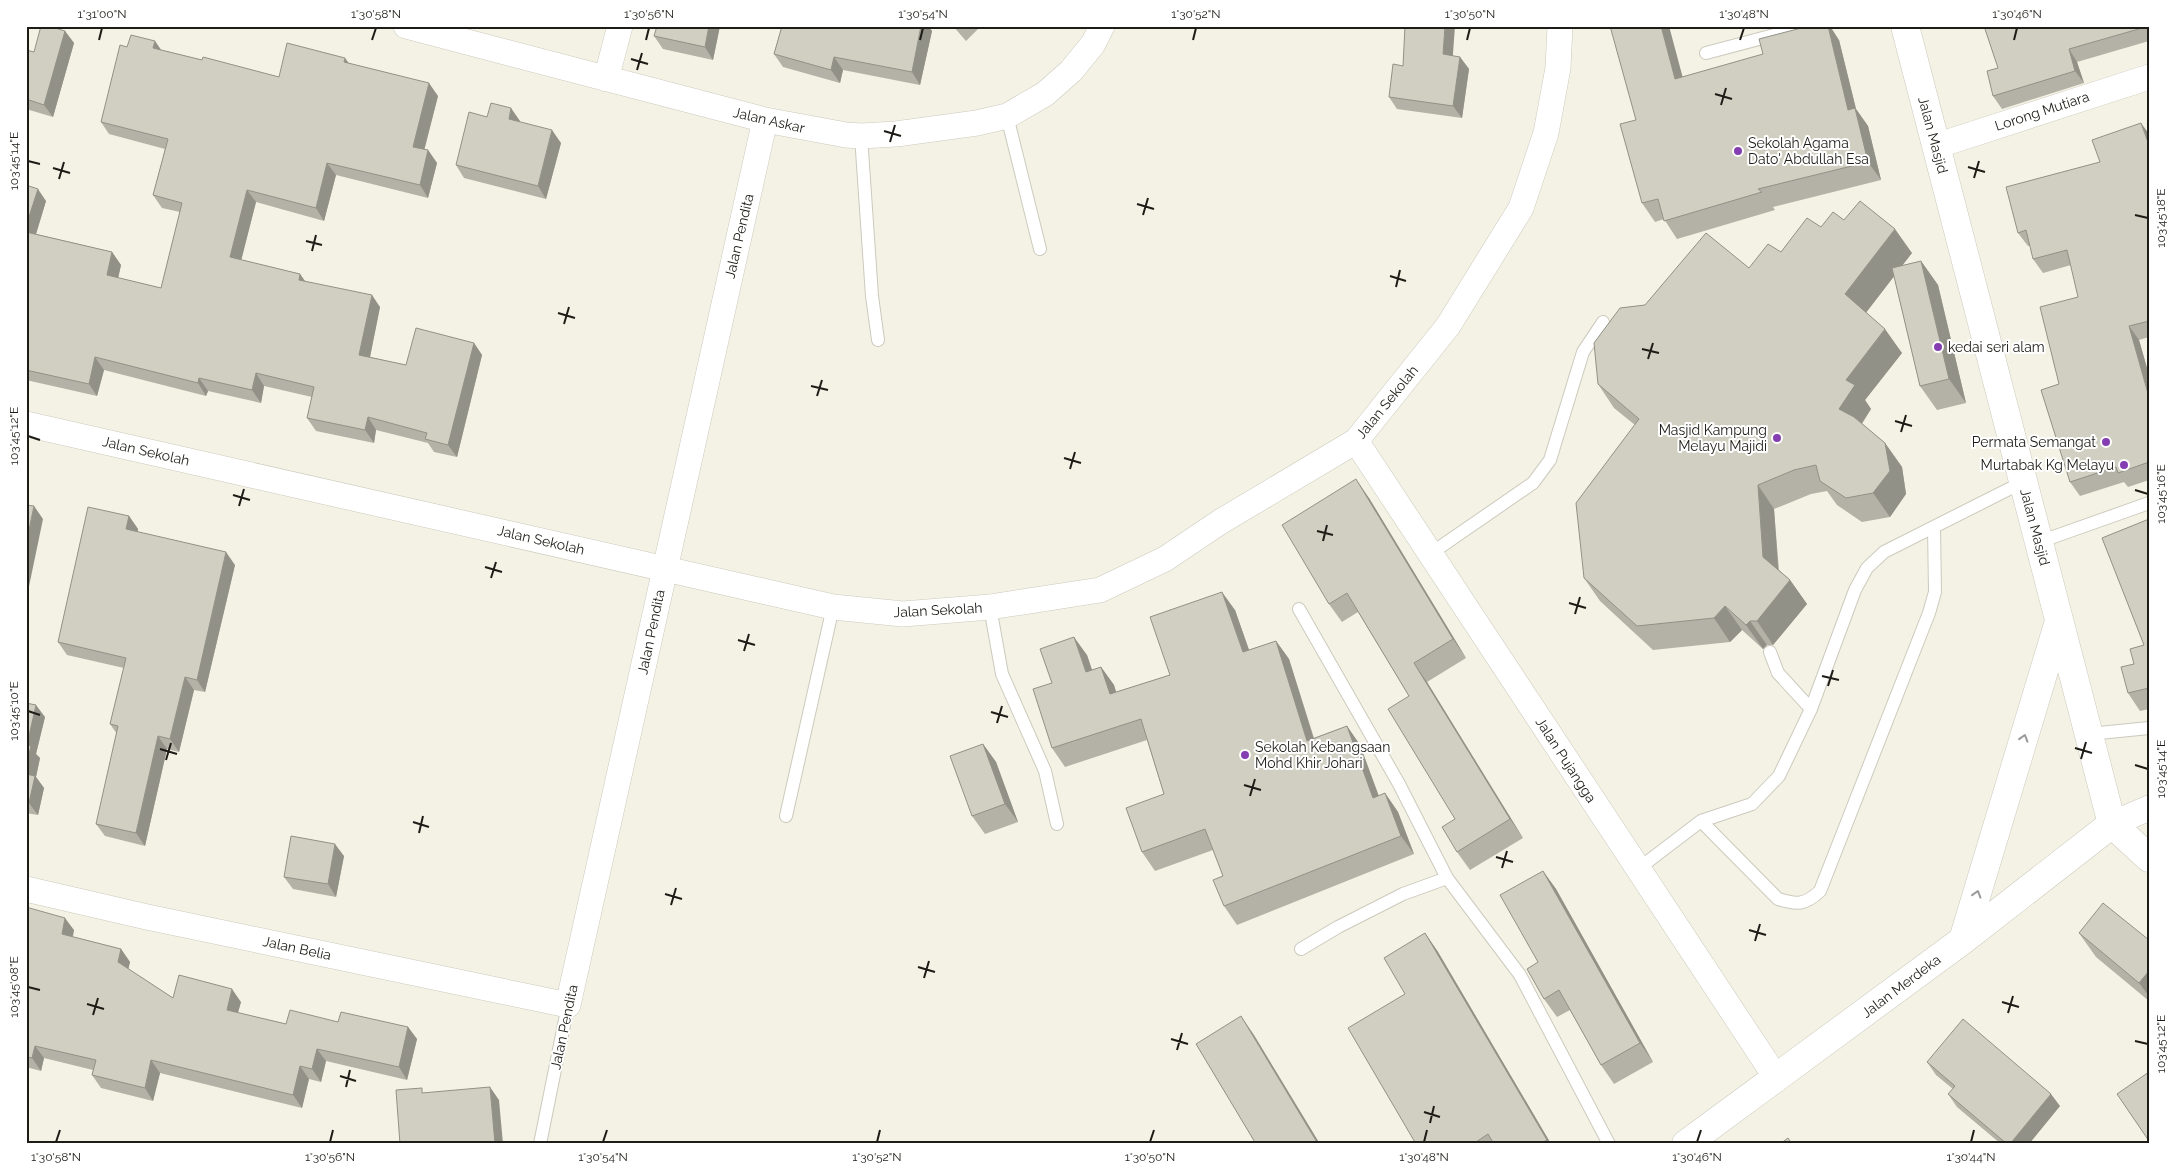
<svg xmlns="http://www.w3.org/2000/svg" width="2175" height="1170" font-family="Raleway,sans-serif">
<rect width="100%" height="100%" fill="#f4f2e4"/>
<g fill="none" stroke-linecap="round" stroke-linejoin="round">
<g stroke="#cccabd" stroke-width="14">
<path id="lane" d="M1706 53 1808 26
M1007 116 1040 249
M861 136 872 296 878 340
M2039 542 2149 503
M1430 554 1533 483 1550 460 1583 352 1603 322
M990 607 1002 674 1045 771 1057 824
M1299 609 1399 784 1447 878
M1770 652 1778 673 1811 709
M2089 734 2149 728
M786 816 833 607
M1701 821 1778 899C1797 905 1805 905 1820 891L1929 613 1935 592 1934 527
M1638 869 1701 821 1752 804 1779 776 1811 709 1855 590 1867 568 1884 552 2023 482
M1301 949 1338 927 1403 894 1447 878 1520 975 1609 1144
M540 1144 568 1005"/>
</g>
<g stroke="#cccabd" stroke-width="26">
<path id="street" d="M406 26 765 120 846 135 861 136 896 134 977 123 1007 116 1045 94 1071 71 1093 44 1102 26
M606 79 620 26
M1936 146 2149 77
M26 424 833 607 903 614 990 607 1100 590 1165 559 1220 522 1356 441 1448 326 1521 208 1546 133 1558 68 1560 26
M1356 441 1777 1079
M2112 824 2149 808
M26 889 147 917 568 1005 765 120"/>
</g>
<g stroke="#cccabd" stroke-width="29">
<path id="secondary" d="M1905 26 2112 824
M2112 824 2149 858
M1963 940 2059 621
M1686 1144 1963 940 2112 824"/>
</g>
<use href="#lane" stroke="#fff" stroke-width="12"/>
<use href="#street" stroke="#fff" stroke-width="25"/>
<use href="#secondary" stroke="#fff" stroke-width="28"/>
</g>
<path fill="#b4b2a6" d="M565 26H576L575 29Z
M720 26 713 60 663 49 654 36Z
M782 26H928L932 31 920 85 843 70 840 83 783 67 774 54Z
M953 26H981L966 41Z
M2149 26V41L2077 62 2084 83 2002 109 1993 96 1998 68Z
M65 31 74 43 53 117 26 109V50L34 52Z
M1839 40 1856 109 1868 126 1881 180 1773 207 1775 210 1677 239 1664 219 1655 222 1642 203 1636 120 1682 77Z
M127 47 161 50 202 60 279 77 349 64 438 96 424 149 428 150 437 163 428 198 336 175 324 221 256 202 241 260 300 274 305 281 380 307 370 357 406 365 474 343 482 355 457 457 434 452 428 443 376 430 374 443 316 431 307 418 312 397 264 386 261 403 208 391 206 396 104 370 97 396 26 380V185L46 201 36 234 112 252 121 265 118 278 161 288 180 212 162 208 153 195 165 149 109 134 101 122Z
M1453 56 1460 57 1469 69 1462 118 1397 109 1389 97 1403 66Z
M487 117 520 121V122L561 143 546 199 464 178 456 165Z
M2149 134V337L2139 340 2149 375V480L2128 487 2124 482 2080 496 2070 482 2059 384 2078 297 2071 265 2043 273 2033 259 2030 246H2028L2018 233 2100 162Z
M1844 220 1912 253 1901 266 1921 261 1938 285 1966 403 1937 410 1920 386 1894 276 1866 312 1902 353 1865 400 1871 409 1862 424 1885 443 1902 467 1906 494 1890 517 1862 522 1837 505 1827 491 1811 494 1774 509 1779 570 1790 580 1807 604 1773 645H1767L1763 649 1742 630 1730 642 1653 650 1600 601 1584 578 1635 425 1614 408 1598 384 1645 305 1749 268 1781 252 1821 227Z
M1369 498 1466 658 1427 682 1523 838 1470 870 1457 852 1455 819 1409 696 1358 612 1342 622 1329 604Z
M129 516 138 529V532L235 565 205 692 194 690 179 752 167 749 145 846 105 836 96 824 117 734 110 724 124 668 67 655 58 642Z
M2149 519V709L2140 711 2128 693 2134 664 2144 645Z
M1235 610 1249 650 1276 641 1289 659 1314 738 1347 726 1360 745 1379 796 1385 793 1398 812 1414 854 1237 925 1224 906 1223 876 1213 850 1155 871 1142 852 1164 794 1147 740 1065 767 1052 748V683L1087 655 1092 670 1101 667 1114 685 1116 692 1170 675Z
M26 703 45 717 36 754 40 758 36 777 44 788 38 815 26 813Z
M983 744 996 762 1018 822 985 834 972 816Z
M344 856 336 897 293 889 284 877Z
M1543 871 1556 889 1653 1062 1614 1084 1601 1065 1570 1010 1557 1017 1544 999 1538 962Z
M26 907 74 930 73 937 121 949 130 962 128 969 173 998 241 1002 238 1013 286 1024 338 1022 408 1027 417 1039 407 1080 326 1061 321 1082 309 1079 302 1108 160 1073 153 1101 101 1088 92 1075 93 1070 44 1058 41 1071 26 1067Z
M1425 933 1438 952 1551 1144H1416L1405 994Z
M2079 933 2149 940V1001L2096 957Z
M1927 1062 2060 1106 2029 1144H2001L1957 1107 1948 1094 1953 1089 1936 1075Z"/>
<path fill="#929187" d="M709 26H720L713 60 705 47Z
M921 26H928L932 31 920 85 912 72Z
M1445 26H1455L1452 67 1443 54Z
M1661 26H1669L1688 97 1675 79Z
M1828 26H1830L1839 40 1856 109 1868 126 1881 180 1868 162 1848 110Z
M65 31 74 43 53 117 44 105Z
M155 41 164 54 153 48Z
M2069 49 2077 62 2084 83 2075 71Z
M834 57 843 70 840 83 831 70Z
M1460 57 1469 69 1462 118 1453 106Z
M345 58 354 70 344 62Z
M429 83 438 96 422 159 413 147Z
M511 108 520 121 517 131 509 119Z
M2141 123 2149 134V145Z
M552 130 561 143 546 199 538 186Z
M428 150 437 163 428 198 420 185Z
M327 163 336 175 324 221 316 208Z
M38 189 46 201 33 244 26 234V226Z
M247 190 256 202 239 269 230 257Z
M1895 229 1912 253 1862 318 1845 294Z
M112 252 121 265 116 288 107 275Z
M1921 261 1938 285 1966 403 1949 379Z
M300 274 309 287 299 280Z
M372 295 380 307 368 367 359 355Z
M2129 326 2139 340 2149 375V397Z
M1885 329 1902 353 1865 400 1871 409 1856 432 1839 409 1846 380Z
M474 343 482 355 457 457 448 445Z
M95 357 104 370 97 396 89 384Z
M256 373 264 386 261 403 252 390Z
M199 378 208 391 206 396 198 383Z
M368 417 376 430 374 443 365 430Z
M1885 443 1902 467 1906 494 1890 517 1873 493Z
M1356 479 1369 498 1466 658 1453 639Z
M1758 485 1774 509 1779 581 1763 557Z
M34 506 43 519 27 596 26 595V544Z
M129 516 138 529 135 542 126 529Z
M226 552 235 565 205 692 197 680Z
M1790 580 1807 604 1773 645 1757 621Z
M1222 592 1235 610 1256 670 1243 652Z
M1725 606 1742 630 1730 642 1714 618Z
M1750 621 1767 645 1763 649 1746 625Z
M1074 637 1087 655 1099 691 1086 672Z
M1276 641 1289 659 1320 759 1307 741Z
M1414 663 1427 682 1523 838 1510 819Z
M1101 667 1114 685 1122 712 1110 694Z
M185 677 194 690 179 752 170 739Z
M36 705 45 717 36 754 40 758 36 777 44 788 38 815 29 803 26 776 27 745Z
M1347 726 1360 745 1386 816 1373 798Z
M158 736 167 749 145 846 136 833Z
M983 744 996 762 1018 822 1005 804Z
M1385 793 1398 812 1414 854 1401 836Z
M335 844 344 856 336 897 328 884Z
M1543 871 1556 889 1653 1062 1640 1043Z
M65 918 74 930 70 947 62 934Z
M1425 933 1438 952 1551 1144H1550L1547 1140Z
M121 949 130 962 127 975 118 962Z
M2149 971V996L2139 983Z
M232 989 241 1002 235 1022 227 1010Z
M1241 1016 1254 1035 1320 1144H1318Z
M408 1027 417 1039 407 1080 399 1067Z
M35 1046 44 1058 41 1071 32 1058Z
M317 1049 326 1061 321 1082 312 1069Z
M151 1060 160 1073 153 1101 145 1088Z
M300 1066 309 1079 302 1108 293 1095Z
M490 1087 499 1100 503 1144H495Z
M2051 1094 2060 1106 2029 1144H2010Z"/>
<path fill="#d1cfc1" stroke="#929187" d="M41 26H49L65 31 44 105 26 99V50L34 52Z
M657 26H709L705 47 654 36Z
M782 26H921L912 72 834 57 831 70 774 54Z
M1405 26H1445L1443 54 1460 57 1453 106 1389 97 1393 64 1403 66Z
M1610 26H1661L1675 79 1763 54 1759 39 1809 26H1828L1848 110 1855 108 1868 162 1758 189 1762 192 1664 221 1658 199 1642 203 1620 124 1636 120Z
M1984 26H2149L2069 49 2075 71 1993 96 1987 71 1998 68Z
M131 35 155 41 153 48 202 60 203 57 279 77 287 43 345 58 344 62 429 83 413 147 428 150 420 185 327 163 316 208 247 190 230 257 300 274 299 280 372 295 359 355 406 365 416 328 474 343 448 445 425 439 427 433 368 417 365 430 307 418 314 387 256 373 252 390 199 378 198 383 95 357 89 384 26 370V232L112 252 107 275 161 288 182 203 153 195 168 139 101 122 120 45 127 47Z
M491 103 511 108 509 119 552 130 538 186 456 165 469 112 487 117Z
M2141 123 2149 145V321L2129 326 2149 397V462L2118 473 2116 467 2070 482 2041 390 2059 384 2040 307 2078 297 2067 250 2033 259 2026 230 2018 233 2006 187 2100 162 2092 140Z
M26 185 38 189 26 226Z
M1860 201 1895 229 1845 294 1885 329 1846 380 1855 385 1839 409 1854 417 1885 443 1890 471 1873 493 1846 498 1820 481 1816 465 1794 470 1758 485 1763 557 1790 580 1757 621H1750L1746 625 1725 606 1714 618 1637 626 1584 578 1576 503 1639 419 1598 384 1594 343 1620 308 1645 305 1706 233 1749 268 1768 244 1781 252 1807 218 1821 227 1833 212 1844 220Z
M1921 261 1949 379 1920 386 1892 268Z
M1356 479 1453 639 1414 663 1510 819 1457 852 1442 827 1455 819 1388 709 1409 696 1347 593 1329 604 1282 525Z
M26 505 34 506 26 544Z
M88 507 129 516 126 529 226 552 197 680 185 677 170 739 158 736 136 833 96 824 118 726 110 724 126 658 58 642Z
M2149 519V688L2128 693 2121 667 2134 664 2130 649 2144 645 2102 538Z
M1222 592 1243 652 1276 641 1307 741 1347 726 1373 798 1385 793 1401 836 1224 906 1213 880 1223 876 1205 829 1142 852 1126 808 1164 794 1141 719 1052 748 1033 689 1052 683 1040 649 1074 637 1086 672 1101 667 1110 694 1170 675 1150 617Z
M26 703 36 705 27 745 31 746 26 766Z
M983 744 1005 804 972 816 950 756Z
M26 774 35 776 29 803 26 802Z
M291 836 335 844 328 884 284 877Z
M1543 871 1640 1043 1601 1065 1559 990 1544 999 1527 969 1538 962 1500 895Z
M2103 903 2149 940V971L2139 983 2079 933Z
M26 907 65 918 62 934 121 949 118 962 173 998 179 975 232 989 227 1010 286 1024 290 1010 338 1022 341 1012 408 1027 399 1067 317 1049 312 1069 300 1066 293 1095 151 1060 145 1088 92 1075 96 1060 35 1046 32 1058 26 1057Z
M1425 933 1547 1140 1540 1144H1494L1488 1134 1473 1144H1416L1348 1028 1405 994 1384 958Z
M1241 1016 1318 1144H1256L1196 1044Z
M1963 1019 2051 1094 2010 1144H2007L1948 1094 1955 1086 1927 1062Z
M2149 1072V1141L2117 1094Z
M490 1087 495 1144H400L396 1090 422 1088V1093Z
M1788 1138 1792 1144H1780Z"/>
<defs><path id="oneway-chevron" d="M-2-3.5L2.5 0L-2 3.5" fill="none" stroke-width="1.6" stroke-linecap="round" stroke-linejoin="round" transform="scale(1.25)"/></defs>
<g stroke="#999997">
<use href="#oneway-chevron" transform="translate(2024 738) rotate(-73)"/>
<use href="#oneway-chevron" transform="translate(1977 894) rotate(-73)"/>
</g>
<path fill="none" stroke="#1d1c17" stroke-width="2" d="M99 40 102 28M372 40 376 28M646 40 649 28M920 40 923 28M1193 40 1196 28M1467 40 1470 28M1740 40 1744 28M2014 40 2017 28M631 59 648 64M637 70 642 53M1715 94 1732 99M1721 105 1726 88M884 131 901 136M890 142 895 125M28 161 40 164M1968 167 1985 172M53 168 70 173M1974 178 1979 161M59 179 64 162M1137 204 1154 209M1143 215 1148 198M2135 215 2148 218M306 241 322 245M312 251 316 235M1390 276 1406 281M1396 287 1400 270M558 313 575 318M564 324 569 307M1642 349 1659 353M1648 359 1653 343M811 386 828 390M817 396 822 380M1895 421 1912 426M1901 432 1906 415M28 436 40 440M1064 458 1081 463M1070 469 1075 452M2135 490 2148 494M233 495 250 500M239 506 244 489M1317 531 1333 535M1323 541 1327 525M485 567 502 572M491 578 496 562M1569 603 1586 608M1575 614 1580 597M738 640 755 645M744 651 749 634M1822 676 1839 680M1828 686 1833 670M28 711 40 715M991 712 1008 717M997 723 1002 706M2075 748 2092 753M160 749 177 754M2081 759 2086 742M166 760 171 743M2135 765 2148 769M1244 785 1261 790M1250 796 1255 779M413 822 429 827M419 833 423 816M1496 857 1513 862M1502 868 1507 851M665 894 682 899M671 905 676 888M1749 930 1766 935M1755 941 1760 924M918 967 935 972M924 978 929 961M28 987 40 990M2002 1002 2019 1007M87 1004 104 1009M2008 1013 2013 996M93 1015 98 998M1171 1039 1188 1044M2135 1041 2148 1044M1177 1050 1182 1033M340 1076 356 1081M346 1087 350 1070M1424 1112 1440 1117M1430 1123 1434 1106M56 1142 60 1130M330 1142 333 1130M603 1142 607 1130M877 1142 880 1130M1150 1142 1154 1130M1424 1142 1427 1130M1697 1142 1701 1130M1971 1142 1974 1130"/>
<g fill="#843eb1" stroke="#fff" stroke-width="2">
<circle cx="1738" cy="151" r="5"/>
<circle cx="1938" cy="347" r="5"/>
<circle cx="1777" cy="438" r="5"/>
<circle cx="2106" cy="442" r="5"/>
<circle cx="2124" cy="465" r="5"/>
<circle cx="1245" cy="755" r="5"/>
</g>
<g text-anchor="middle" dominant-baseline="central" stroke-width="4" stroke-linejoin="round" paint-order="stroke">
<g font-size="14" fill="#1d1c17" stroke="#fff">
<text transform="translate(2042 111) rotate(-18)">Lorong Mutiara</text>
<text transform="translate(769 120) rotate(13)">Jalan Askar</text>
<text transform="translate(1933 135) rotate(75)">Jalan Masjid</text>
<text transform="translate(739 236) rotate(-77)">Jalan Pendita</text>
<text transform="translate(1387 402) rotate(-51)">Jalan Sekolah</text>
<text transform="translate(146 451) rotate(13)">Jalan Sekolah</text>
<text transform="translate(2035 527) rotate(75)">Jalan Masjid</text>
<text transform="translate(541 540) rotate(13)">Jalan Sekolah</text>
<text transform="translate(938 610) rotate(-3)">Jalan Sekolah</text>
<text transform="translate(651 632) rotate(-78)">Jalan Pendita</text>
<text transform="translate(1566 760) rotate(57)">Jalan Pujangga</text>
<text transform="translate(297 948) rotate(12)">Jalan Belia</text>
<text transform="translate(1901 986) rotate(-37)">Jalan Merdeka</text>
<text transform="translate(564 1027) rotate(-78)">Jalan Pendita</text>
</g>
<g font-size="14" fill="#1d1c17" stroke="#fff" text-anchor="start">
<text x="1748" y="143">Sekolah Agama<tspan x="1748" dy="16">Dato' Abdullah Esa</tspan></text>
<text x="1948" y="347">kedai seri alam</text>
<text x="1767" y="430" text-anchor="end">Masjid Kampung<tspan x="1767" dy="16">Melayu Majidi</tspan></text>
<text x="2096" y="442" text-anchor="end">Permata Semangat</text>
<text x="2114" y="465" text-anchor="end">Murtabak Kg Melayu</text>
<text x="1255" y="747">Sekolah Kebangsaan<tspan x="1255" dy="16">Mohd Khir Johari</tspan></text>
</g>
</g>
<rect width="2175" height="1170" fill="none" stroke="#ffffff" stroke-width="55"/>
<rect x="28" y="28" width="2120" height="1114" fill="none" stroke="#1d1c17" stroke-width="2"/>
<g font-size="12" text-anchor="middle" fill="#1d1c17">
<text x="102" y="18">1°31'00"N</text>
<text x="376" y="18">1°30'58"N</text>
<text x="649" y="18">1°30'56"N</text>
<text x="923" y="18">1°30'54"N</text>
<text x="1196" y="18">1°30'52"N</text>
<text x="1470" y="18">1°30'50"N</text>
<text x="1744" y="18">1°30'48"N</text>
<text x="2017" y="18">1°30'46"N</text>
<text transform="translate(14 161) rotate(-90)" y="4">103°45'14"E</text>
<text transform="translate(2161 218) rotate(-90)" y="4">103°45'18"E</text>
<text transform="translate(14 436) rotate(-90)" y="4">103°45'12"E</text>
<text transform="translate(2161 494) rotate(-90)" y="4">103°45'16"E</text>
<text transform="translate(14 711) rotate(-90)" y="4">103°45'10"E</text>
<text transform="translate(2161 769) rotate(-90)" y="4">103°45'14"E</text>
<text transform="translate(14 987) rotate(-90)" y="4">103°45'08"E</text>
<text transform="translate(2161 1044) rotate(-90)" y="4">103°45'12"E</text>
<text x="56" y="1161">1°30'58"N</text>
<text x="330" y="1161">1°30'56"N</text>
<text x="603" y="1161">1°30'54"N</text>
<text x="877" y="1161">1°30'52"N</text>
<text x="1150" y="1161">1°30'50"N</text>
<text x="1424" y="1161">1°30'48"N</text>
<text x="1697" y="1161">1°30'46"N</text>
<text x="1971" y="1161">1°30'44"N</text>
</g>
</svg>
